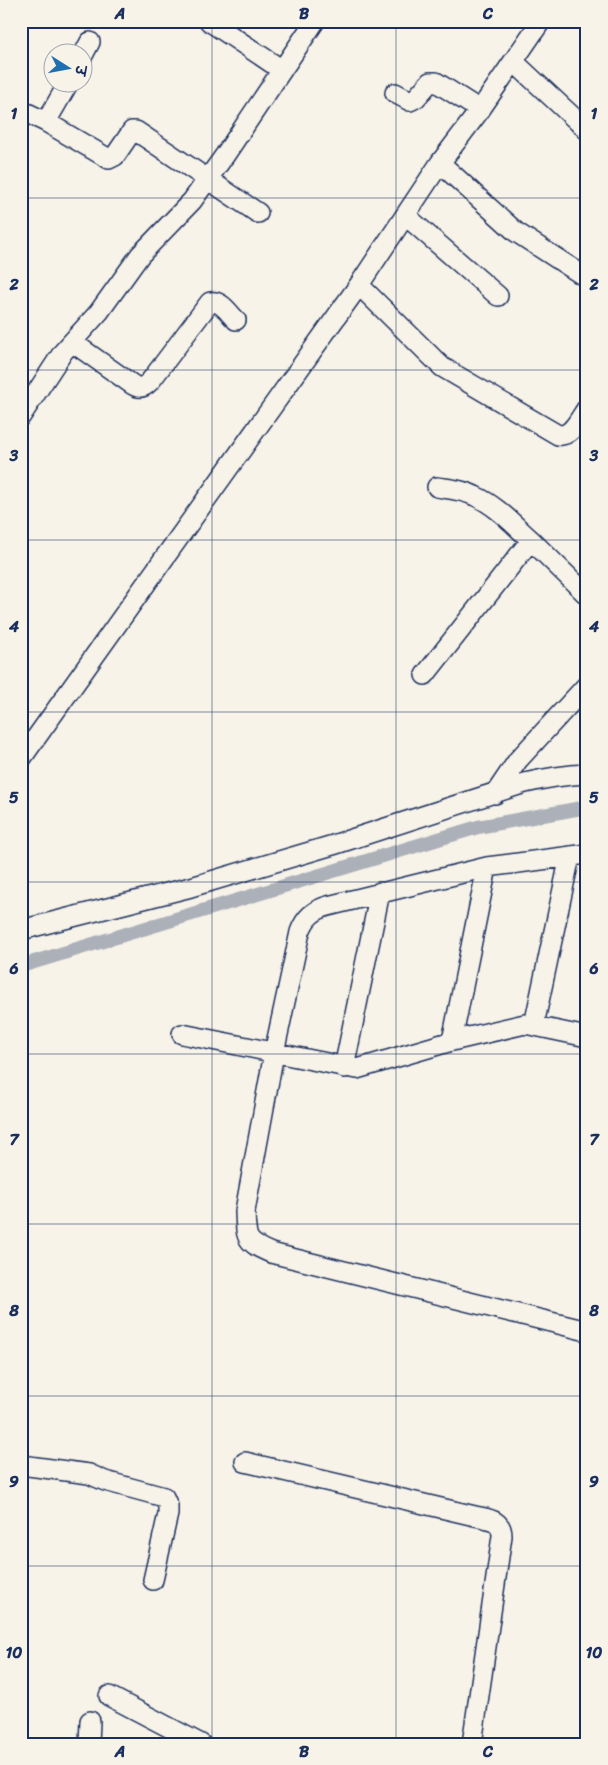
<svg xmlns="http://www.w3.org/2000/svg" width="608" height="1765" font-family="Sriracha,'Playpen Sans Deva',sans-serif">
<rect width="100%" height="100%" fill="#f7f3e8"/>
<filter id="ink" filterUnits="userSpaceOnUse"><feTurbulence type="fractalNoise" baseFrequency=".02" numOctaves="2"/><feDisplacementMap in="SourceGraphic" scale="10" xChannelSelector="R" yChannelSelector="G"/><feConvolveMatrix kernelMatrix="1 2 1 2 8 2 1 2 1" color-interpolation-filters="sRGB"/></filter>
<g filter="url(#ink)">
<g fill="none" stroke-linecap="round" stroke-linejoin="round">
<path stroke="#acb0b9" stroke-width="14" d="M21 966 478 827 587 807"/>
<g stroke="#1b2f5e" stroke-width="22">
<path id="minor" d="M209 21 282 70
M82 57 90 42
M514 62 587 130
M395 93 410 101 416 98 430 82H436L480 110 541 21
M21 110 46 122 69 82
M46 122 109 159 115 156 132 131H136L258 213
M440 163 516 232 587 278
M406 216 498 296
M359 285 442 367 558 435C572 437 579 419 587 408
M72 342 133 385C141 390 146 386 152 379L210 302C221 300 228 312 236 320
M21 416 63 352 99 312 140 255 192 201 225 155 315 21
M437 487C450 489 464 490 475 496 496 505 514 525 531 540
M425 675 531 540 587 595
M21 759 359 285 440 163 480 110
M495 794 518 760 587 685
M587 854 487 867 328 906C313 910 305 918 300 932L274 1053 245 1211C246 1239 245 1242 271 1253L587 1331
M21 930 191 887 333 845 525 783C546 778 565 775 587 774
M534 1025 570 856
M182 1034 357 1069 452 1041 525 1024 587 1037
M452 1041 487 867
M344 1068 380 892
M245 1462 475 1516C488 1519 502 1519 502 1536L472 1744
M21 1465 89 1474 105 1481 164 1497 168 1506V1514L153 1580
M109 1696 201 1744
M89 1744 90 1721"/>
</g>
<use href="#minor" stroke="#f7f3e8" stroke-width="19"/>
</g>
</g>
<path fill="none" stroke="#1b2f5e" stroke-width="1" stroke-opacity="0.55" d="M212 21V1744M396 21V1744M21 198H587M21 370H587M21 540H587M21 712H587M21 882H587M21 1054H587M21 1224H587M21 1396H587M21 1566H587"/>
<rect width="608" height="1765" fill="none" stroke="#f7f3e8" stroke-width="55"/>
<g transform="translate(68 68) rotate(101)"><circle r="24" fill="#f7f3e8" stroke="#9fa5b1"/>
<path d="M0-4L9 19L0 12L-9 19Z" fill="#1f6fb2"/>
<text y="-8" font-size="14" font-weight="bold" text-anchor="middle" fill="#1b2f5e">उ</text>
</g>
<rect x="28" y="28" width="552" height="1710" fill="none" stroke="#1b2f5e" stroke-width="2"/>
<g font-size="16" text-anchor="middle" font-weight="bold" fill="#1b2f5e">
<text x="120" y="19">A</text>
<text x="304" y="19">B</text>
<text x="488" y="19">C</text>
<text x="14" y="119">1</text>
<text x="594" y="119">1</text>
<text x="14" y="290">2</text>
<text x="594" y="290">2</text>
<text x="14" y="461">3</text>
<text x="594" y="461">3</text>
<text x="14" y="632">4</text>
<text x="594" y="632">4</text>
<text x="14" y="803">5</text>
<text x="594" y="803">5</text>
<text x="14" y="974">6</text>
<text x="594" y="974">6</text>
<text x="14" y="1145">7</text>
<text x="594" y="1145">7</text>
<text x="14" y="1316">8</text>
<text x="594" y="1316">8</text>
<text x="14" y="1487">9</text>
<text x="594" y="1487">9</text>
<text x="14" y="1658">10</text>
<text x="594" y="1658">10</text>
<text x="120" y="1757">A</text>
<text x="304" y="1757">B</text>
<text x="488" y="1757">C</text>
</g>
</svg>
